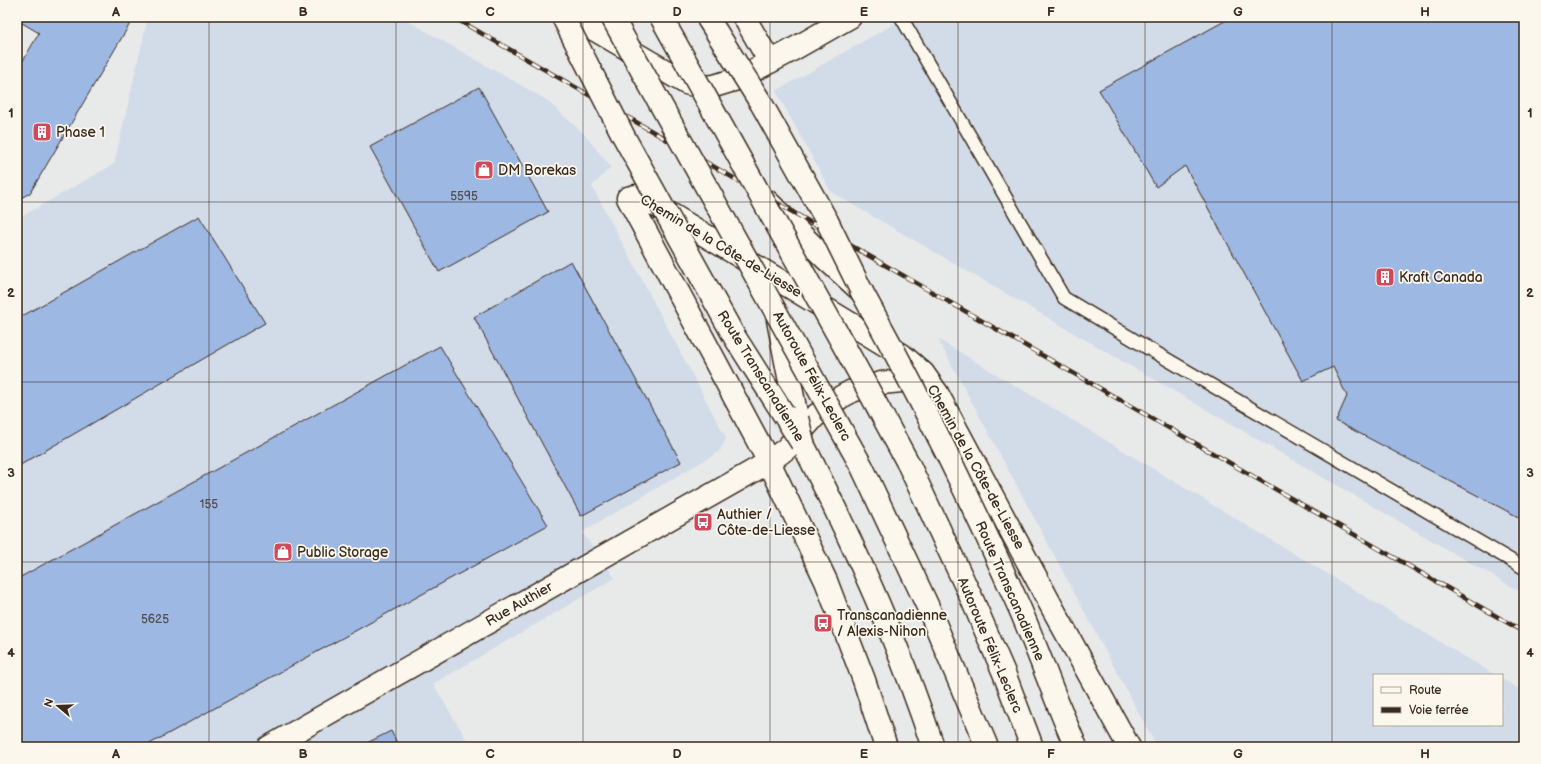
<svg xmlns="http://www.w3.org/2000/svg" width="1541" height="764" font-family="'Balsamiq Sans',sans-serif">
<rect width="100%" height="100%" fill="#e8eaea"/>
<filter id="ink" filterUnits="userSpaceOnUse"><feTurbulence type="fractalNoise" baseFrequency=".025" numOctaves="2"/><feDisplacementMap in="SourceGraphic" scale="8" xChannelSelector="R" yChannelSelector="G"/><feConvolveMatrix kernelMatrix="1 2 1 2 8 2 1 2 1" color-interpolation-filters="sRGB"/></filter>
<g filter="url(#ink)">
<path fill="#d2dbe8" d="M148 17H401L545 99 584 134 611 167 592 186 726 438 720 451 582 532 615 578 433 684 471 747H17V219L114 164Z
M906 17H1524V594L831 192 776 91Z
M938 339 1495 675H1374V725H1502V679L1524 692V747H1157Z"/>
<path fill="#9eb8e4" stroke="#3b2a1e" d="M17 17H134L30 193 17 200V71L39 33 17 20Z
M1232 17H1524V520L1336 421 1347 396 1333 367 1303 381 1185 166 1156 187 1099 90Z
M479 87 548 212 439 272 370 147Z
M199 216 265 323 17 467V319Z
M571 261 681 462 581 516 474 317Z
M440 346 548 525 144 747H17V579Z
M391 731 399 747H359Z"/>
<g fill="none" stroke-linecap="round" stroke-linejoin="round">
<g stroke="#3b2a1e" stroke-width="15">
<path id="lane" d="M901 17 1064 298 1146 347 1524 568"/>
</g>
<g stroke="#3b2a1e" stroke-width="25">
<path id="street" d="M269 747 769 462 628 198 636 196 644 198 902 355 923 373 937 393"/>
</g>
<g stroke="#3b2a1e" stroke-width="25">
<path id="secondary" d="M573 17 686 83 701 87 714 86 737 79 785 54 850 17
M744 17 770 62
M761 103 827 221
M886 747 864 680 826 581 769 462 787 448 814 417 841 397 852 391 881 383 902 381H908L937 393 1053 609 1129 747"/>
</g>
<g stroke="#3b2a1e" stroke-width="25">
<path id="primary" d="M804 446C854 544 899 643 933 747"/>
</g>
<g stroke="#3b2a1e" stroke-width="25">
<path id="highway" d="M767 201 826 259 862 292
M778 320 797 418"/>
</g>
<use href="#lane" stroke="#fbf7ec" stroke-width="12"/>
<use href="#street" stroke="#fbf7ec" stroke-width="22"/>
<use href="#secondary" stroke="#fbf7ec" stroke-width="22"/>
<use href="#primary" stroke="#fbf7ec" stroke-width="22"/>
<use href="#highway" stroke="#fbf7ec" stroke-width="22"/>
<g stroke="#3b2a1e" stroke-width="4.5">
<path id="rail" d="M453 17 1524 632"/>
</g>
<use href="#rail" stroke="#fbf7ec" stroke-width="3" stroke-dasharray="9" stroke-linecap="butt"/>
<g stroke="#3b2a1e" stroke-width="25" stroke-linecap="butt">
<path id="secondary-bridge" d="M563 17 624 137 734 336 802 443
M707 17 761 103
M827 221 862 292"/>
</g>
<g stroke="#3b2a1e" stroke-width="25" stroke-linecap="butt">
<path id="primary-bridge" d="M862 292C919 395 972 501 1020 609 1040 655 1056 702 1076 747"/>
</g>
<g stroke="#3b2a1e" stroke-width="25" stroke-linecap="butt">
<path id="highway-bridge" d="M612 17 862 467 928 607 987 747
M661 17 863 380 908 463 971 597 1004 673 1032 747
M797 418 804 446"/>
</g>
<use href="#secondary-bridge" stroke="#fbf7ec" stroke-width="22"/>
<use href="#primary-bridge" stroke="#fbf7ec" stroke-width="22"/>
<use href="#highway-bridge" stroke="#fbf7ec" stroke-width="22"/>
</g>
</g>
<path fill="none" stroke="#3b2a1e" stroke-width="1" stroke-opacity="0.55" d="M209 17V747M396 17V747M583 17V747M770 17V747M958 17V747M1145 17V747M1332 17V747M17 202H1524M17 382H1524M17 562H1524"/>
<defs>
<g id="building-square" transform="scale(1)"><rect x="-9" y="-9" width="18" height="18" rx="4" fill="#d1495b" stroke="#fbf7ec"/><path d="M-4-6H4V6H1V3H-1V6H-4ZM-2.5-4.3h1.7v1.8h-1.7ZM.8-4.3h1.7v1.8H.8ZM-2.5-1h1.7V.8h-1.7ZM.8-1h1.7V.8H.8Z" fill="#fff"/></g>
<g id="shop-square" transform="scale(1)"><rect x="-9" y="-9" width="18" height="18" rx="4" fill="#d1495b" stroke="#fbf7ec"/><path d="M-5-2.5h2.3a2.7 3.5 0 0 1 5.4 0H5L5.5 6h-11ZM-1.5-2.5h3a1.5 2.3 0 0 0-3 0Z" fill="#fff"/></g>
<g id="bus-square" transform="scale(1)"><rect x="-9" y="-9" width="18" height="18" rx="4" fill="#d1495b" stroke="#fbf7ec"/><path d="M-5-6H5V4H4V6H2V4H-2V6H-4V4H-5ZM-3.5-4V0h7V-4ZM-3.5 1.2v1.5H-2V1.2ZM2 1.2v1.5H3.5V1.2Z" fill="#fff"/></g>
</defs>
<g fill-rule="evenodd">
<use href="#building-square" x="42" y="132"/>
<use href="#shop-square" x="484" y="170"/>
<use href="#building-square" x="1385" y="277"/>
<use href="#bus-square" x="703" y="522"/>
<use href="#shop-square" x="283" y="552"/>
<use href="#bus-square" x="823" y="623"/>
</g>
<g text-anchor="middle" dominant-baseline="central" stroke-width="3.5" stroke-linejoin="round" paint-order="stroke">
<g font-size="12" fill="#544e50">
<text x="464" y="196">5595</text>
<text x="209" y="504">155</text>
<text x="155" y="619">5625</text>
</g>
<g font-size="14" fill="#3b2a1e" stroke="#fbf7ec" text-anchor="start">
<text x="56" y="132">Phase 1</text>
<text x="498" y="170">DM Borekas</text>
<text x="1399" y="277">Kraft Canada</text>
<text x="717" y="514">Authier /<tspan x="717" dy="16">Côte-de-Liesse</tspan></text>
<text x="297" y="552">Public Storage</text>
<text x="837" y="615">Transcanadienne<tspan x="837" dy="16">/ Alexis-Nihon</tspan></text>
</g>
<g font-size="14" fill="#3b2a1e" stroke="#fbf7ec">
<text transform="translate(721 246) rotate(31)">Chemin de la Côte-de-Liesse</text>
<text transform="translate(761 376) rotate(58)">Route Transcanadienne</text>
<text transform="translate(812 376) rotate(61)">Autoroute Félix-Leclerc</text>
<text transform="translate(976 467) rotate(61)">Chemin de la Côte-de-Liesse</text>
<text transform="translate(1010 591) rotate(66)">Route Transcanadienne</text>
<text transform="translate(519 604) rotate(-30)">Rue Authier</text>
<text transform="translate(990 645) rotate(67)">Autoroute Félix-Leclerc</text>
</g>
</g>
<rect width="1541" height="764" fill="none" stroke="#fbf7ec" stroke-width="44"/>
<rect x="1373" y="674" width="130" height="52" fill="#fbf7ec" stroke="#aea59a"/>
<rect x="1381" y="687" width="20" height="6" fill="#fbf7ec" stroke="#aea59a"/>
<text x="1409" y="694" font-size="12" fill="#3b2a1e">Route</text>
<rect x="1381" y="707" width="20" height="6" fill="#3b2a1e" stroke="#aea59a"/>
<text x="1409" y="714" font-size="12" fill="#3b2a1e">Voie ferrée</text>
<g transform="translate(58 706) rotate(289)" stroke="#fbf7ec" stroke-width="3" paint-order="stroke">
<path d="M0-3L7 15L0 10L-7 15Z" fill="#3b2a1e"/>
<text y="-6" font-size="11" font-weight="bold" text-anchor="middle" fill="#3b2a1e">N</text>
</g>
<rect x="22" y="22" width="1497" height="720" fill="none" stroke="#3b2a1e" stroke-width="1.5"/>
<g font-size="13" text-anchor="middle" font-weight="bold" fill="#3b2a1e">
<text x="116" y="16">A</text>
<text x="303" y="16">B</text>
<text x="490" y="16">C</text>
<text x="677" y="16">D</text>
<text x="864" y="16">E</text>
<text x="1051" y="16">F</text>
<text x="1238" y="16">G</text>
<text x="1425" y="16">H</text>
<text x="11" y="117">1</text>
<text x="1530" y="117">1</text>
<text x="11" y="297">2</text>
<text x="1530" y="297">2</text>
<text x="11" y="477">3</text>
<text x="1530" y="477">3</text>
<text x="11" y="657">4</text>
<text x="1530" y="657">4</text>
<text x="116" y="758">A</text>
<text x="303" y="758">B</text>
<text x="490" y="758">C</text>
<text x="677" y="758">D</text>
<text x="864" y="758">E</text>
<text x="1051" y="758">F</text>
<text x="1238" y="758">G</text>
<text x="1425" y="758">H</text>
</g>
</svg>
